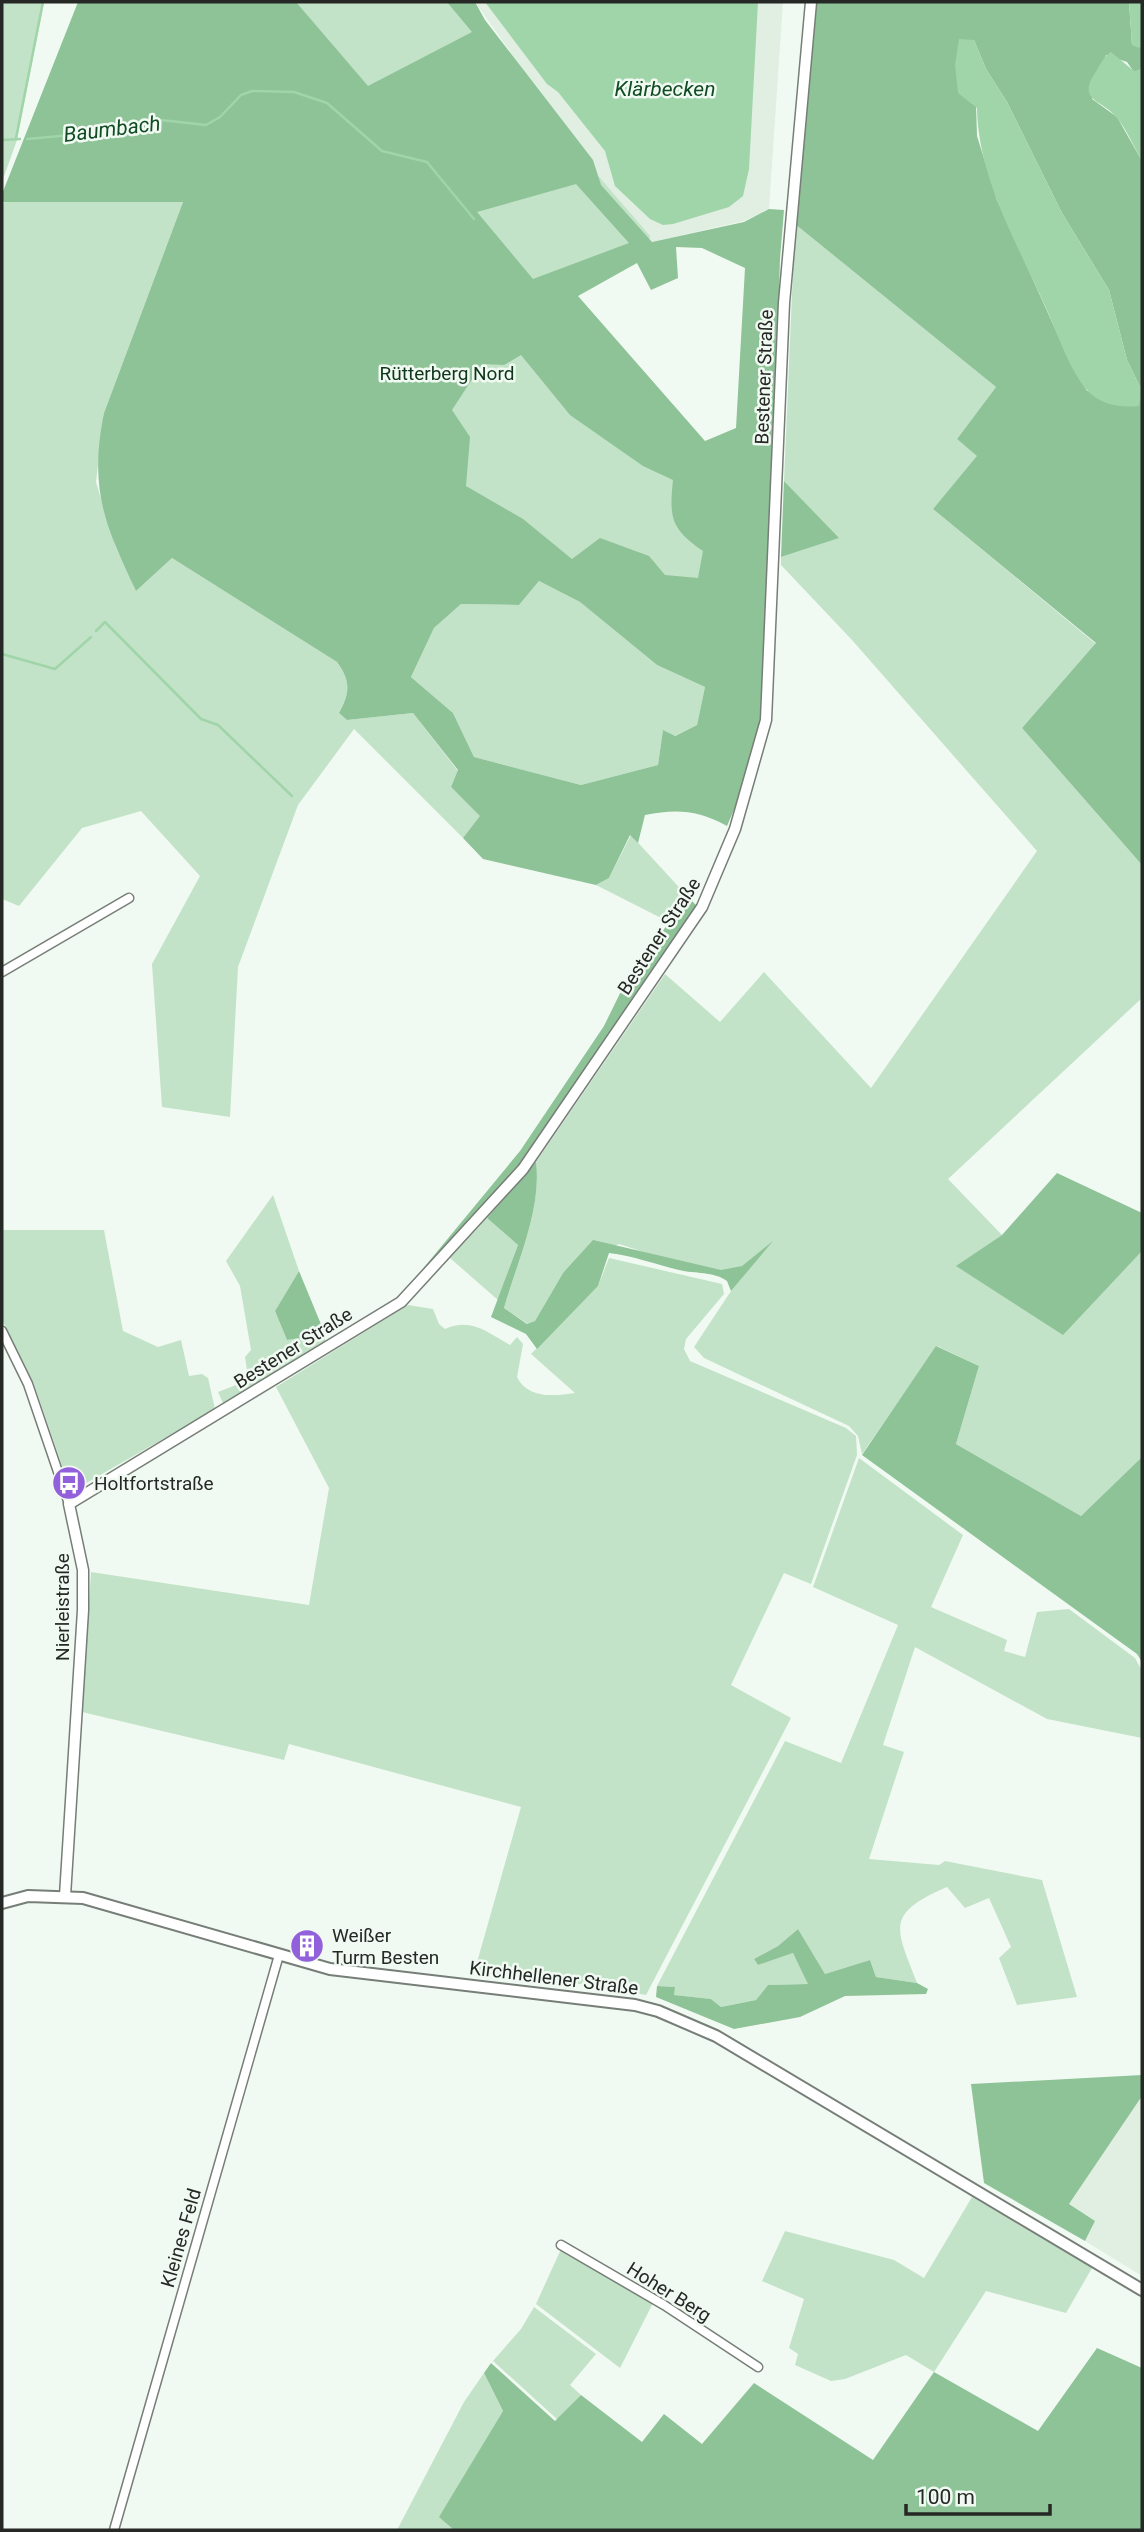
<svg xmlns="http://www.w3.org/2000/svg" width="1144" height="2532" font-family="Roboto,sans-serif">
<rect width="100%" height="100%" fill="#f1faf2"/>
<path fill="#e0efe2" d="M475 2H783L769 209 744 221 652 242 621 209Z
M1142 2096V2276L1085 2241 1095 2221 1069 2204Z"/>
<path fill="#c2e3c7" d="M2 2H44L17 140 2 182Z
M82 2H469L582 157 650 236 649 241 540 281 720 490 696 601 573 560 527 523 487 504 313 353Z
M5 202H183L104 413 96 482 116 548 136 591 172 558 337 662C351 681 350 692 339 713L347 720 413 713 458 771 451 787 481 816 463 838 354 729 298 805 238 967 230 1117 162 1107 152 964 200 876 141 811 82 828 19 906 2 899V204Z
M795 224 996 387 957 439 978 456 933 509 1096 644 1022 728 1142 865V998L948 1179 1002 1235 957 1266 1063 1334 1142 1251V1457L1081 1516 956 1444 979 1366 937 1346 862 1454 858 1436 849 1426 704 1358 694 1347 731 1291 768 1245C760 1252 752 1261 742 1266 712 1281 650 1253 619 1244L563 1273 535 1321 528 1324 504 1308C517 1262 542 1209 536 1162L665 974 720 1022 764 972 871 1088 1037 851 852 640 781 565V557L838 538 784 481Z
M539 581 580 602 657 665 705 687 697 725 674 736 663 731 658 765 581 785 474 757 453 713 411 677 434 628 461 604 519 605Z
M631 835 688 897 671 923 596 885 609 878Z
M273 1195 299 1271 275 1311 287 1340 325 1334V1341L223 1403 218 1392 241 1383 247 1370 245 1357 251 1350 240 1286 226 1261Z
M487 1218 518 1245 498 1300 450 1258Z
M2 1230H104L123 1331 158 1347 181 1340 189 1376 202 1374 208 1378 215 1409 76 1489H70L34 1384 2 1320Z
M609 1258 722 1284 724 1294 686 1339 684 1349 690 1361 846 1428 856 1436 857 1455 811 1584 784 1573 731 1685 791 1718 646 1995 599 1986 474 1973 521 1807 289 1744 284 1760 82 1712 91 1572 309 1605 329 1488 276 1387 408 1305 433 1309 439 1324 445 1329C472 1317 488 1333 510 1345L517 1337 523 1344 517 1377C528 1399 554 1396 575 1393L531 1354 598 1286Z
M859 1458 963 1535 931 1607 1007 1640 1004 1651 1025 1657 1037 1612 1069 1609 1135 1658 1142 1671V1738L1047 1719 915 1647 883 1745 904 1752 869 1859 939 1865 945 1861 1042 1880 1077 1997 1017 2005 999 1958 1011 1947 989 1898 965 1908 947 1887C884 1914 896 1928 917 1983L876 1977 870 1960 825 1974 798 1929 778 1946 754 1959 758 1965 793 1953 809 1984 768 1985 756 2000 721 2007 711 1999 673 1995 675 1987 657 1986 785 1741 841 1763 898 1625 813 1587Z
M972 2197 1092 2268 1066 2313 986 2291 934 2372 906 2355 845 2379 831 2381 795 2365 798 2354 789 2348 804 2299 762 2281 785 2231 894 2260 924 2278Z
M562 2247 654 2301 620 2368 536 2304Z
M534 2307 596 2354 570 2385 581 2395 558 2420 493 2361 521 2329Z
M484 2373 503 2411 440 2517 454 2530H397L464 2402Z"/>
<path fill="#8ec297" fill-rule="evenodd" d="M78 2H296L368 86 472 32 447 2H475L485 20 593 160 601 185 652 242 744 222 769 209 784 210 780 259 766 696 749 775 727 826C697 810 677 809 645 815L638 843 630 835 609 878 596 885 483 859 463 838 480 816 451 787 458 770 413 713 347 720 339 713C350 693 351 681 337 662L172 558 136 591C104 524 89 488 104 413L183 202H2V194ZM576 184 629 243 533 279 477 212ZM676 247 702 248 745 268 736 428 705 441 578 296 637 263 651 290 678 278ZM521 355 570 415 643 466 673 480C669 518 671 529 703 551L698 578 665 575 649 556 600 538 572 559 523 519 466 486 470 437 452 410 482 364 504 365ZM539 581 580 602 657 665 705 687 697 725 675 736 663 730 658 765 581 785 474 757 453 713 411 677 434 628 461 604 519 605Z
M814 2H1129L1132 45 1142 46V69L1134 72 1127 62 1106 55 1092 99 1117 117 1142 161V865L1022 728 1096 643 933 509 977 456 957 439 996 387 795 224ZM974 40 986 69 1007 102 1062 213 1109 290 1127 360 1142 391H1087L1070 362 997 200 977 136Z
M784 481 839 538 781 557Z
M688 897 698 907 524 1162 398 1299 520 1151 604 1026 628 977Z
M536 1162C542 1209 517 1262 504 1308L527 1324 535 1321 563 1273 593 1240 721 1270 742 1266 773 1241 731 1291 727 1281C713 1271 695 1274 679 1270 655 1264 633 1256 609 1253L598 1286 537 1349 526 1334 491 1317 518 1245 487 1218Z
M1057 1173 1142 1213V1251L1063 1335 956 1266 1002 1235Z
M299 1271 325 1334 287 1340 275 1311Z
M936 1346 979 1366 956 1444 1081 1516 1142 1457V1662L1137 1654 862 1455Z
M798 1929 825 1974 870 1960 876 1977 917 1983 928 1989 926 1994 845 1996 800 2017 734 2029 656 1997 657 1986 675 1987 674 1995 711 1999 721 2007 756 2000 768 1985 808 1984 793 1953 758 1965 754 1959 778 1946Z
M1142 2075V2096L1069 2204 1095 2221 1085 2241 984 2183 971 2084Z
M1097 2348 1142 2368V2530H454L439 2517 503 2411 484 2373 491 2363 555 2421 581 2395 642 2442 664 2414 702 2444 754 2383 873 2460 934 2372 1038 2431Z"/>
<path fill="#a0d4a9" d="M485 2H758L749 169 743 196 729 207 673 224 663 225 650 219 615 186 605 151 558 92 547 84Z
M1129 2H1142V46L1139 48 1132 45Z
M959 39 974 40 986 69 1007 102 1062 213 1109 290 1127 360 1142 391 1139 406C1121 408 1099 405 1086 389 1068 367 1058 334 1046 308 1018 245 978 178 977 108L958 93 955 65Z
M1111 52 1134 71 1142 69V161C1134 147 1127 130 1117 118 1104 100 1076 102 1095 73 1100 65 1103 57 1111 52Z"/>
<g fill="none" stroke-linecap="round" stroke-linejoin="round">
<path stroke="#a0d4a9" stroke-width="2.5" d="M16 138 43 2
M27 139 104 132 152 119 206 125 220 117 241 95 252 91 294 92 327 103 382 151 427 162 474 219
M2 140 20 139
M96 631 105 622 201 719 218 725 292 796
M2 654 55 669 91 637"/>
<g stroke="#767e77" stroke-width="11">
<path id="minor" d="M2 972 129 898
M2 1331 28 1384 69 1504
M561 2245 664 2305 758 2367
M114 2530 279 1955"/>
</g>
<g stroke="#767e77" stroke-width="13">
<path id="tertiary" d="M65 1896 83 1610V1570L69 1504 401 1302 523 1169 702 907 735 829 766 720 784 303 811 2"/>
</g>
<g stroke="#767e77" stroke-width="14">
<path id="secondary" d="M2 1903 28 1896 83 1898 330 1969 635 2005 658 2011 716 2036 1142 2290"/>
</g>
<use href="#minor" stroke="#fff" stroke-width="8"/>
<use href="#tertiary" stroke="#fff" stroke-width="10"/>
<use href="#secondary" stroke="#fff" stroke-width="10"/>
</g>
<defs>
<g id="bus-disc" transform="scale(1.75)"><circle r="9.5" fill="#9260da" stroke="#f1faf2"/><path d="M-5-6H5V4H4V6H2V4H-2V6H-4V4H-5ZM-3.5-4V0h7V-4ZM-3.5 1.2v1.5H-2V1.2ZM2 1.2v1.5H3.5V1.2Z" fill="#fff"/></g>
<g id="building-disc" transform="scale(1.75)"><circle r="9.5" fill="#9260da" stroke="#f1faf2"/><path d="M-4-6H4V6H1V3H-1V6H-4ZM-2.5-4.3h1.7v1.8h-1.7ZM.8-4.3h1.7v1.8H.8ZM-2.5-1h1.7V.8h-1.7ZM.8-1h1.7V.8H.8Z" fill="#fff"/></g>
</defs>
<g fill-rule="evenodd">
<use href="#bus-disc" x="69" y="1483"/>
<use href="#building-disc" x="307" y="1946"/>
</g>
<g text-anchor="middle" dominant-baseline="central" stroke-width="5" stroke-linejoin="round" paint-order="stroke">
<g font-size="19" fill="#0f361a" stroke="#f1faf2">
<text x="447" y="373">Rütterberg Nord</text>
</g>
<g font-size="19" fill="#252825" stroke="#f1faf2">
<text transform="translate(764 377) rotate(-88)">Bestener Straße</text>
<text transform="translate(659 936) rotate(-57)">Bestener Straße</text>
<text transform="translate(293 1348) rotate(-32)">Bestener Straße</text>
<text transform="translate(62 1607) rotate(-90)">Nierleistraße</text>
<text transform="translate(554 1978) rotate(7)">Kirchhellener Straße</text>
<text transform="translate(181 2238) rotate(-74)">Kleines Feld</text>
<text transform="translate(669 2292) rotate(32)">Hoher Berg</text>
</g>
<g font-size="19" fill="#252825" stroke="#f1faf2" text-anchor="start">
<text x="94" y="1483">Holtfortstraße</text>
<text x="332" y="1935">Weißer<tspan x="332" dy="22">Turm Besten</tspan></text>
</g>
<g font-size="21" font-style="italic" fill="#114b24" stroke="#f1faf2">
<text x="665" y="89">Klärbecken</text>
<text transform="translate(112 129) rotate(-7)">Baumbach</text>
</g>
</g>
<rect width="1144" height="2532" fill="none" stroke="#252825" stroke-width="7"/>
<path d="M906 2504v10h144v-10" fill="none" stroke="#252825" stroke-width="3.5"/>
<text x="916" y="2504" font-size="21" fill="#252825" stroke="#f1faf2" stroke-width="5" paint-order="stroke">100 m</text>
</svg>
